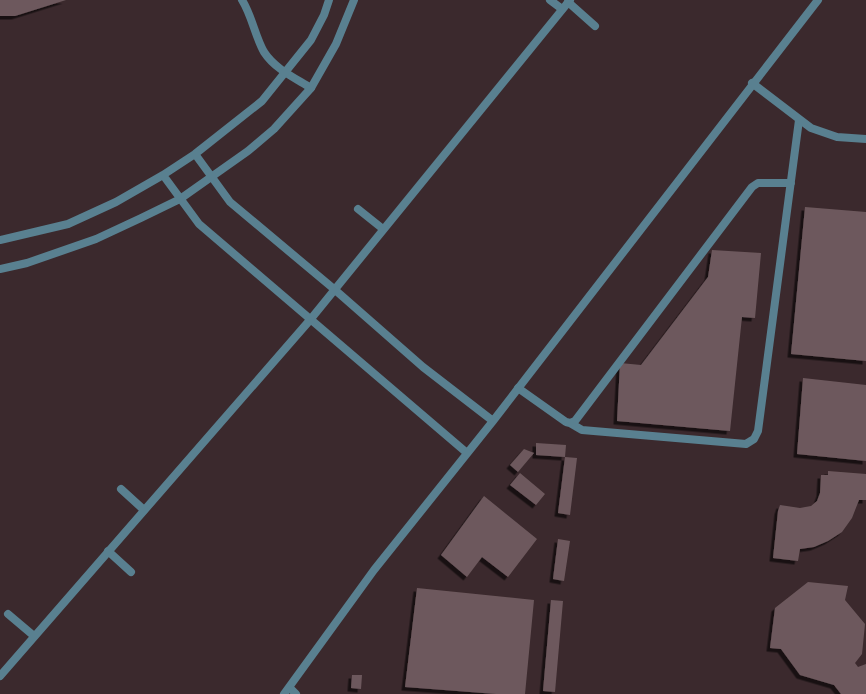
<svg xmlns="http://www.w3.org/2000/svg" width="866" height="694" font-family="'Times New Roman',serif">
<defs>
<filter id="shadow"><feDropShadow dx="-3.5" dy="3.5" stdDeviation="0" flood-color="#0009"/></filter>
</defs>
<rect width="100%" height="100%" fill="#3b292d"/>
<path fill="#6d595d" filter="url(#shadow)" d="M0 0H66L15 16H0Z
M805 207 866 212V361L791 354Z
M712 250 761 253 755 318 742 317 730 431 617 421 620 363 641 365 708 277Z
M803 378 866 385V461L797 454Z
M536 443 566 445 565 457 536 455Z
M524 449 534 453 518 472 510 465Z
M565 457 577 458 570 515 558 513Z
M828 471 866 474V500H859L852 518 842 532 828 541 814 547 800 549 798 561 773 558 778 511 780 505 800 508 811 506 817 501 820 493 821 475H828Z
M520 473 545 494 536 505 510 485Z
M484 496 537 539 508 577 482 557 467 577 441 555Z
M558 539 570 541 564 581 553 579Z
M808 582 848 586 845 600 865 624 862 654 855 663 858 667 866 664V694H841L834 685 800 675 781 649 770 648 775 608Z
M417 588 534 600 525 694H496L405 687Z
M551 600 563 601 555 692 543 691Z
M352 675H362L361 689 351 688Z"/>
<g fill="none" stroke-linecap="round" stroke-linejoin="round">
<path stroke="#598090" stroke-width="8" d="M242 0C252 16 255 36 264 52 275 69 295 78 311 88
M550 0 562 9
M568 2 595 26
M358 209 383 229
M518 388 566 422 570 423 575 421 752 187 758 183H791
M570 423 582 430 746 444 754 439 758 431 799 120
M121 489 144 510
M108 551 131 572
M8 614 34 636"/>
<path stroke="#598090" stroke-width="8" d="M752 83 811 128 837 137 866 139
M195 154 230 202 334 289 423 367 493 421
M163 175 199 224 467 453
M0 240 68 224 116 202 163 175 195 154 262 101 311 40 324 15 329 0
M0 269 27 263 96 239 141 218 180 199 248 151 274 129 311 88 336 44 354 0
M0 676 310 320 570 0
M289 687 296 694
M284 694 374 570 493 421 818 0"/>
</g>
</svg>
